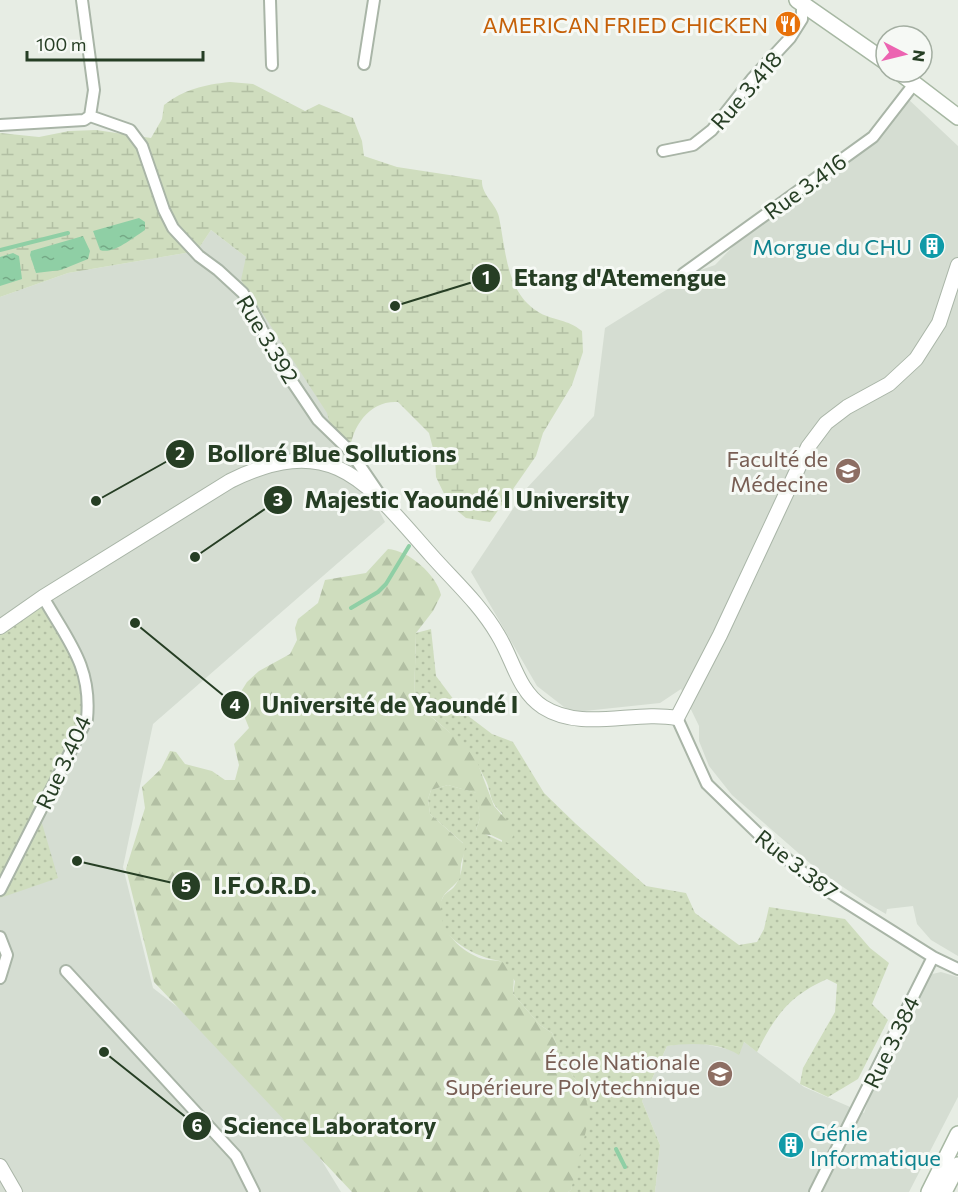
<svg xmlns="http://www.w3.org/2000/svg" width="958" height="1192" font-family="Commissioner,sans-serif">
<defs>
<pattern id="grass-dots" width="8" height="8" patternUnits="userSpaceOnUse" patternTransform="scale(1.5)"><rect width="8" height="8" fill="#cfddbe"/><path d="M2 2h.1M6 6h.1" fill="none" stroke="#b2bfa3" stroke-width="1.8" stroke-linecap="round"/></pattern>
<pattern id="forest-firs" width="22" height="20" patternUnits="userSpaceOnUse" patternTransform="scale(1.5)"><rect width="22" height="20" fill="#cfddbe"/><path d="M5 1l3.5 6h-7zM16 11l3.5 6h-7z" fill="#b2bfa3"/></pattern>
<pattern id="wetland-marsh" width="20" height="14" patternUnits="userSpaceOnUse" patternTransform="scale(1.5)"><rect width="20" height="14" fill="#cfddbe"/><path d="M1 5h8M5 5V1M11 12h8M15 12V8" fill="none" stroke="#b2bfa3"/></pattern>
<pattern id="water-ripples" width="26" height="14" patternUnits="userSpaceOnUse" patternTransform="scale(1.5)"><rect width="26" height="14" fill="#8fcfa5"/><path d="M2 4q2-2 4 0t4 0M15 11q2-2 4 0t4 0" fill="none" stroke="#75a986"/></pattern>
</defs>
<rect width="100%" height="100%" fill="#e7ede4"/>
<path fill="#d5ddd2" d="M906 97 958 146V956L931 940 917 924 913 906 887 909 886 914 867 903 819 871 732 795 709 766 699 741V726L681 689 660 703 575 712 564 707 537 686 471 572 526 489 594 416 605 328 695 272 715 265 745 234 875 139Z
M211 230 246 257 385 522 153 724 123 867 153 988 273 1081 341 1192H0V297L68 273 197 251Z
M941 972 958 977V1097L909 1192H655L660 1145 642 1101 667 1046 694 1042 732 1050 744 1042 804 1087 864 1113 881 1064 912 1019 928 975Z"/>
<path fill="url(#grass-dots)" d="M43 597 86 673 87 719 39 813 58 878 0 898V627Z
M431 629 436 676 463 712 492 734 513 742 544 793 576 824 646 886 686 893 695 913 739 945 757 942 764 929 769 907 845 919 870 948 889 963 872 1004 888 1020 858 1079 828 1097 800 1084 803 1068 835 1012 837 984 827 979C790 995 774 1017 757 1052L744 1042 739 1055C718 1042 691 1043 667 1046L642 1101 660 1145 655 1192H568L571 1190 584 1092 564 1063 552 1033 540 1025 513 994 515 981 500 961C472 957 425 931 443 897 446 892 451 891 454 887 463 877 464 856 463 843L430 814 428 799 431 790 448 785 477 793 480 818 476 830 502 842V813C488 802 492 790 484 777 469 746 444 727 418 706L414 699 416 633Z"/>
<path fill="url(#forest-firs)" d="M388 549C408 550 437 575 441 595L433 611 416 633 414 699 418 706 459 740 476 759 494 806 515 830 510 844 491 835 480 834 476 830 480 818 476 793 448 785 431 790 428 799 430 814 466 846 461 864 460 878C456 885 444 892 442 899 435 926 458 951 483 959 491 961 499 959 506 964 517 973 513 982 513 994L540 1025 552 1033 564 1063 584 1092 590 1115 571 1190 568 1192H352L154 982 126 869 145 808 142 787 161 769 170 751 176 752 185 764 212 771 225 780H235L239 765 234 744 249 728 237 698 247 682 259 671 290 654 297 640 295 628 298 619 318 603 325 580 366 573Z"/>
<path fill="url(#wetland-marsh)" d="M230 82 253 84 305 111 319 104 353 118 362 141 364 156 397 167 482 180C481 195 496 203 499 217 506 251 506 294 540 313 555 321 567 319 582 331L583 352 572 385 543 433 536 456 490 522 466 518 449 504 436 477 435 456 429 433 398 402C370 400 352 426 350 451L333 435 327 413 241 280 246 257 211 230 197 251 68 273 0 297V133L39 137 69 131 96 130 151 138 162 119 164 105C185 89 203 85 230 82Z"/>
<path fill="url(#water-ripples)" d="M139 218 145 222V230C134 237 113 255 100 250L93 231Z
M83 236 90 251 88 259 61 270 36 273 30 255 31 251Z
M13 253 19 256 22 279 0 286V257Z"/>
<g fill="none" stroke-linecap="round" stroke-linejoin="round">
<path stroke="#8fcfa5" stroke-width="4" d="M0 250 68 233
M351 608 378 592 386 584 409 546
M616 1149 625 1167"/>
<g stroke="#a9b5a7" stroke-width="14">
<path id="minor" d="M82 0 94 90 90 116 130 130 142 146 164 210 173 228 199 256 218 270 243 293 279 362 318 420 350 451 380 495
M270 0 272 65
M364 64 374 0
M0 125 84 120 90 116
M663 151 693 145 712 130 752 79 790 38 802 19V0
M683 274 873 137 914 84
M677 718 707 784 770 845 817 884 933 957 958 969
M0 890 87 719C92 666 68 641 43 597
M0 937 7 955 0 978
M66 971 236 1156 254 1192
M815 1192 933 957"/>
</g>
<g stroke="#a9b5a7" stroke-width="16">
<path id="tertiary" d="M0 627 43 597 230 481C333 430 367 483 431 555 454 581 480 604 498 635 513 659 518 691 543 707 582 732 634 710 677 718L720 635 808 447 826 423 847 407 889 384 916 359 939 323 958 265
M0 1166 15 1192"/>
</g>
<g stroke="#a7b8a3" stroke-width="18">
<path id="secondary" d="M797 0 886 62
M899 72 958 117
M929 1192 958 1134
M944 1192 958 1165"/>
</g>
<use href="#minor" stroke="#fff" stroke-width="10"/>
<use href="#tertiary" stroke="#fff" stroke-width="14"/>
<use href="#secondary" stroke="#fff" stroke-width="15"/>
</g>
<defs>
<g id="restaurant-disc" transform="scale(1.35)"><circle r="9.5" fill="#e8710a" stroke="#f6f9f5"/><path d="M-5-6h1v4h1v-4h1v4h1v-4h1v5L-1.5 .5V6h-2V.5L-5-1ZM5-6V6H3V1.5H1.5Q1.5-4 5-6Z" fill="#fff"/></g>
<g id="building-disc" transform="scale(1.35)"><circle r="9.5" fill="#0f9aa8" stroke="#f6f9f5"/><path d="M-4-6H4V6H1V3H-1V6H-4ZM-2.5-4.3h1.7v1.8h-1.7ZM.8-4.3h1.7v1.8H.8ZM-2.5-1h1.7V.8h-1.7ZM.8-1h1.7V.8H.8Z" fill="#fff"/></g>
<g id="university-disc" transform="scale(1.35)"><circle r="9.5" fill="#8d6e63" stroke="#f6f9f5"/><path d="M0-5L7-2L0 1L-7-2ZM-4 1L0 2.5L4 1V4Q0 6-4 4Z" fill="#fff"/></g>
</defs>
<g fill-rule="evenodd">
<use href="#restaurant-disc" x="788" y="24"/>
<use href="#building-disc" x="932" y="246"/>
<use href="#university-disc" x="848" y="471"/>
<use href="#university-disc" x="720" y="1074"/>
<use href="#building-disc" x="791" y="1145"/>
</g>
<g text-anchor="middle" dominant-baseline="central" stroke-width="6" stroke-linejoin="round" paint-order="stroke">
<g font-size="22" fill="#c56008" stroke="#f6f9f5" text-anchor="end">
<text x="768" y="24">AMERICAN FRIED CHICKEN</text>
</g>
<g font-size="22" fill="#263e24" stroke="#f6f9f5">
<text transform="translate(746 90) rotate(-49)">Rue 3.418</text>
<text transform="translate(805 186) rotate(-36)">Rue 3.416</text>
<text transform="translate(268 339) rotate(59)">Rue 3.392</text>
<text transform="translate(63 762) rotate(-65)">Rue 3.404</text>
<text transform="translate(797 864) rotate(38)">Rue 3.387</text>
<text transform="translate(891 1042) rotate(-64)">Rue 3.384</text>
</g>
<g font-size="22" fill="#0d838f" stroke="#f6f9f5" text-anchor="end">
<text x="912" y="246">Morgue du CHU</text>
<text x="810" y="1132" text-anchor="start">Génie<tspan x="810" dy="25">Informatique</tspan></text>
</g>
<g font-size="22" fill="#785e54" stroke="#f6f9f5" text-anchor="end">
<text x="828" y="458">Faculté de<tspan x="828" dy="25">Médecine</tspan></text>
<text x="700" y="1061">École Nationale<tspan x="700" dy="25">Supérieure Polytechnique</tspan></text>
</g>
</g>
<path fill="none" stroke="#263e24" stroke-width="2" d="M395 306L486 278M96 501L180 454M195 557L278 500M135 623L235 705M77 861L186 886M104 1052L197 1126"/>
<g fill="#263e24" stroke="#f6f9f5" stroke-width="2">
<circle cx="395" cy="306" r="6"/>
<circle cx="96" cy="501" r="6"/>
<circle cx="195" cy="557" r="6"/>
<circle cx="135" cy="623" r="6"/>
<circle cx="77" cy="861" r="6"/>
<circle cx="104" cy="1052" r="6"/>
<circle cx="486" cy="278" r="15"/>
<circle cx="180" cy="454" r="15"/>
<circle cx="278" cy="500" r="15"/>
<circle cx="235" cy="705" r="15"/>
<circle cx="186" cy="886" r="15"/>
<circle cx="197" cy="1126" r="15"/>
</g>
<g font-size="18" text-anchor="middle" font-weight="bold" fill="#fff">
<text x="486" y="284">1</text>
<text x="180" y="460">2</text>
<text x="278" y="506">3</text>
<text x="235" y="711">4</text>
<text x="186" y="892">5</text>
<text x="197" y="1132">6</text>
</g>
<g font-size="24" text-anchor="middle" font-weight="bold" fill="#263e24" stroke="#f6f9f5" stroke-width="6" stroke-linejoin="round" paint-order="stroke">
<text x="620" y="286">Etang d'Atemengue</text>
<text x="332" y="462">Bolloré Blue Sollutions</text>
<text x="467" y="508">Majestic Yaoundé I University</text>
<text x="390" y="713">Université de Yaoundé I</text>
<text x="265" y="894">I.F.O.R.D.</text>
<text x="330" y="1134">Science Laboratory</text>
</g>
<g transform="translate(904 54) rotate(97)"><circle r="28" fill="#f6f9f5" stroke="#a3aea1" stroke-width="1.5"/>
<path d="M0-4.5L10 22L0 15L-10 22Z" fill="#ec64b1"/>
<text y="-9" font-size="16" font-weight="bold" text-anchor="middle" fill="#263e24">N</text>
</g>
<path d="M27 51v9h176v-9" fill="none" stroke="#263e24" stroke-width="3"/>
<text x="36" y="51" font-size="18" fill="#263e24" stroke="#f6f9f5" stroke-width="4.5" paint-order="stroke">100 m</text>
</svg>
